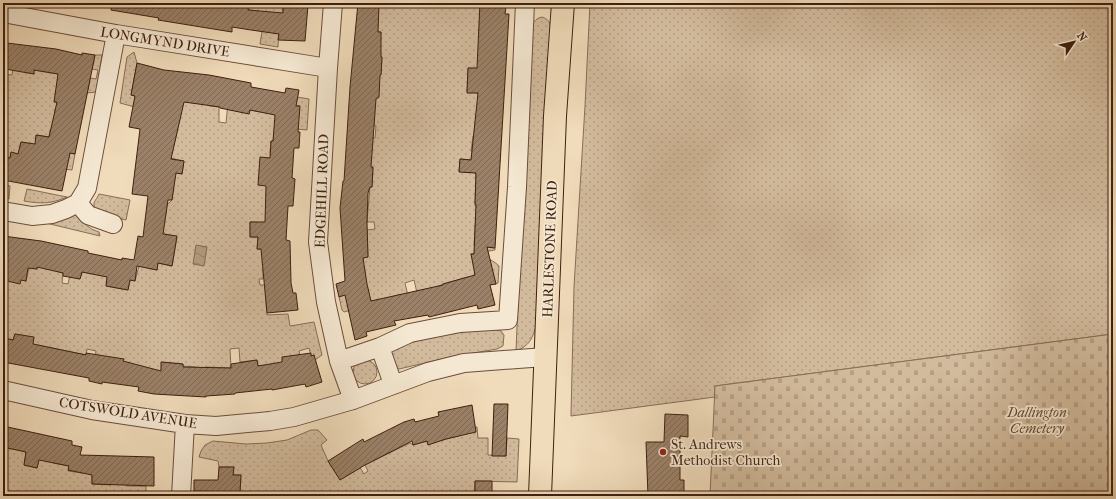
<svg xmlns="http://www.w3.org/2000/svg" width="1116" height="499" font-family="'IM FELL French Canon',serif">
<defs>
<pattern id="green-dots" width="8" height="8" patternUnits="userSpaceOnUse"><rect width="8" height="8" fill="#d2bb9d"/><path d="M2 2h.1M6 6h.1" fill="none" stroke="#b5a086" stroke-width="1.8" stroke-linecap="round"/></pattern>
<pattern id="cemetery-stones" width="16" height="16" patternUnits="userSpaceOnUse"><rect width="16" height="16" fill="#d2bb9d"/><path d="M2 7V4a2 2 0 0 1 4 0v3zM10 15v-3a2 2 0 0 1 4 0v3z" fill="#b5a086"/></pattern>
<pattern id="water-waves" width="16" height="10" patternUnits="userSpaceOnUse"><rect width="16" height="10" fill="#b49b80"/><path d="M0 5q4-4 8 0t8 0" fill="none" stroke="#947e67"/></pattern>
<pattern id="building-hatch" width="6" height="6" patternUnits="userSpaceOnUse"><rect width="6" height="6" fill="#9b8168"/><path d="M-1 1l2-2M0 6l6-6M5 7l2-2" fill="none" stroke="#806954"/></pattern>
</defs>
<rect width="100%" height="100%" fill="#f0dbba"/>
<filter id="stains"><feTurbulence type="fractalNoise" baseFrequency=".005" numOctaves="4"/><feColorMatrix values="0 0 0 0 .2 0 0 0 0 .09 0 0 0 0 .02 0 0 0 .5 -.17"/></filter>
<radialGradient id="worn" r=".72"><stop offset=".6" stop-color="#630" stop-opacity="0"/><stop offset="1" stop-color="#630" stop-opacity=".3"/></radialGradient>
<path fill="url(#green-dots)" stroke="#886d56" d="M223 3H283V13H287L279 27 278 47 260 44 264 19 258 17 259 11 248 10 249 6Z
M379 3H480L479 35 488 69 468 68 467 92 488 94 475 136H473L471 151 477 152 473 160 460 159 459 171 476 173 475 206 494 207 476 212 474 246 495 248V250L471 254C482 257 491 258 499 266L498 283 496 284 468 277 443 284 418 297 414 280 405 283 408 296 364 302 365 306 344 312 342 310 339 297 364 274 363 258 368 257 367 230 375 229 374 222H367L370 187H372L373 168 370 167 372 138H375L376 126H374L376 74H381L382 57H379L381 32H377Z
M590 3H1113V334L715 386V397L571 416 574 287 585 106Z
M542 17C550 20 550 23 551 30L537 322C533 337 531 345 516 351L529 36C531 28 532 19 542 17Z
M134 52 137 63 131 95 141 97 135 107 120 103 127 57Z
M95 55H102L96 92 86 93 55 102 64 103 55 110 54 118 57 131 50 130 49 137 36 135 62 151 75 154 72 170 64 169 32 144 21 142 18 154 11 152 10 158 3 157V66H5L4 74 12 75 13 68 34 74V70L70 76 88 90 90 78 96 79 98 70 92 69Z
M297 97 309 99 307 130 275 127 273 141 271 142 270 153 279 187 271 223 250 222V237H258L257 249H269V267H263V279H259L260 285H265L267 315 288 314 290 326 314 322 322 355 315 360 314 355 311 356 309 348 299 351 301 359H296L295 355 283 364 258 366 257 360 240 362 239 348 230 349 231 368 206 367 196 374V367L183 366V364L162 362 161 372 123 362 124 359H95L96 351 87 349 86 355 33 344 26 336 15 334 13 340 3 338V257L21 280 26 281 29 268 37 269V265L63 273 62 283 68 284 70 275 72 277 80 279 82 272 108 276 106 286 128 290 130 280 135 281 139 266 157 270 158 263 172 266 177 237 165 234 163 231 167 205 172 200 173 190 157 169 182 174 184 161 170 158 176 136 182 101 210 100V106L219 107V122L226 123 228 103 236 111 249 113 250 110 261 112 262 106H300H296Z
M3 184 10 186 9 199 3 198Z
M27 189 67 197C51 204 41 204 24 201Z
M99 194 130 200 126 220C118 218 92 216 94 203 95 200 98 197 99 194Z
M75 214C80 216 81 220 84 223 89 228 93 230 99 232L100 236 46 223Z
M492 329 501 331 504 335 503 346 497 349 450 357 399 369 395 367 391 352 394 348C426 337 459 331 492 329Z
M353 372a12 12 0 1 1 24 0a12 12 0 1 1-24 0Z
M475 427H477L478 438H488V455L506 456 507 438 519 439 517 482 475 481 474 493H466L465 496H226V492H240L241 475H233L234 467H219L218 461 199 457 201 451 205 445 213 441 246 444 267 443 287 440 311 430H318L327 440 321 445 328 461 340 480 355 471 348 459 354 458 364 474 368 471 365 465 410 443 413 445 427 441 428 444 458 436Z
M3 447 26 452 24 465 37 468 40 454 53 458V463L69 466 68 471 82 473V465L92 464V484L111 485 112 473 127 474V486H146V496H3Z"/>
<path fill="url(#cemetery-stones)" stroke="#886d56" d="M1113 334V473L1108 496H710L715 386Z"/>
<path fill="url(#water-waves)" stroke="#856953" d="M196 245 207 247 204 266 193 264Z"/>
<path fill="url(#building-hatch)" stroke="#3f1f0f" d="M112 3H232L249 5 248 10 283 13V3H306V5H308L305 41 278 40 279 34 251 30 232 27V32L158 20 159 18 111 10Z
M358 3H379L378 32H381V57H382L381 75H380L379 97 376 99 371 167H373L372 187H370L368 193 367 222 368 257 363 258 367 284 371 301 443 285V284L475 275 471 254H474L476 204H475L476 173 459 172 460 159 471 160 478 93H467L468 68H477L480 3 506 6 505 14H509L495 248 487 247 496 284 490 285 495 305 478 309 477 305 429 317 428 315 394 321 396 325 366 332 367 336 355 340 345 295 339 297 336 284 345 281 340 208 343 181H344L350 87Z
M7 43 56 49 82 55V53L95 55 75 154 70 153 62 191 3 180V157L10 158 11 152 18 154 21 142 35 144 36 135 49 137 57 102H54L58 74 34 70V74L5 69V66H3V45L7 46Z
M137 63 164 70 209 75 251 83V87L285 93 286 88 299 90 296 106H300L298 132H300L299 148H294L292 178 295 179 293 206H288L286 240 290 241 291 283 293 293H296L298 310 267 313 261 249H257L258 237H250V222H265L266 186 258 185 260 157 270 158 271 141H273L275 115 250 110 249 114 220 108V107L184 102 171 159 184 161 182 174 176 173 172 200H168L163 234 177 236 172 266 158 263 157 270 137 266 135 281 130 280 128 290 106 286 107 277 82 272 80 279 63 276V273L37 267V269L28 268 26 281 21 280 20 284 3 280V236L41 241 88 251V253L122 260V258L134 260 138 236 143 237 148 196 132 194 140 129 129 127 135 96 131 95Z
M15 334 34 337 33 344 86 355V353L124 359 123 361 161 371V362L183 364V367L231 368V364L257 360 258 366 282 362V357L311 353V356L314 355 322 382 306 387 305 384 272 390V389L235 393V394L206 396V397L154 394 138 391 139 387 102 382V384L89 381V378L3 362V338L13 340Z
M494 404H508L506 456H492Z
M472 405 476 432 446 439 428 445 427 441 413 445 412 441 365 465 340 480 328 461 363 439 364 442 404 422 414 419 415 422 439 416 438 412Z
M665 414 688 415V437L680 436V480H684V496H648L646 442H664Z
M3 426 72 441V445L82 447 80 455 154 457V486L92 484V475L68 470 69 466 39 460 37 468 24 465 26 452 3 447Z
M219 467H234L233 475H241L240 492 194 491V480H218Z
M475 481H492V496H475Z"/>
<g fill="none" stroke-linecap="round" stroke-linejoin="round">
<g stroke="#6b4e3a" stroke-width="20">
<path id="minor" d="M333 3 328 68 318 242 326 302 339 361 353 400
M3 13 116 34 328 68
M78 203 88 215 113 224
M3 211 32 216 52 214 66 209 78 203 87 188 116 34
M380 347 393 384
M339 361 380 347 410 333 460 323 508 320 517 187 525 3
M3 390 92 410 185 424 216 426 270 421 294 417 353 400 428 372 464 363 545 357
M181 496 185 424"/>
</g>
<g stroke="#3f1f0f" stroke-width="24">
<path id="major" d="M540 496 555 116 563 3"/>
</g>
<use href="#minor" stroke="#f5e8d2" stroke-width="18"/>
<use href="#major" stroke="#f0dbba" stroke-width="22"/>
</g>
<circle fill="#8f2418" stroke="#f5e8d2" stroke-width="1.5" cx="663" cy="452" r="4"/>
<g text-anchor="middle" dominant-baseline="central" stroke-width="3.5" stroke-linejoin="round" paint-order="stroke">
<g font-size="14" fill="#3f1f0f" stroke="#f5e8d2">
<text transform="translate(165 42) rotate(9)">LONGMYND DRIVE</text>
<text transform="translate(322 191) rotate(-88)">EDGEHILL ROAD</text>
<text transform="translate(550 249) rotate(-88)">HARLESTONE ROAD</text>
<text transform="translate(128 413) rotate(9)">COTSWOLD AVENUE</text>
</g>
<g font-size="14" font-style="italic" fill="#644632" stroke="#f5e8d2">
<text x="1037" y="412">Dallington<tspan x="1037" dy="16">Cemetery</tspan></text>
</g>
<g font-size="14" fill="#3f1f0f" stroke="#f5e8d2" text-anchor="start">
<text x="671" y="444">St. Andrews<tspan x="671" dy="16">Methodist Church</tspan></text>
</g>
</g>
<rect width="1116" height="499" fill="none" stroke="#f0dbba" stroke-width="16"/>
<rect x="4" y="4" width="1108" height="491" fill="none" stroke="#3f1f0f" stroke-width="2"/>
<rect x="8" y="8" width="1100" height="483" fill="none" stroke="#3f1f0f"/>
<g transform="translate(1074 42) rotate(55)" stroke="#f5e8d2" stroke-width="3" paint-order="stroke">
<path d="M0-3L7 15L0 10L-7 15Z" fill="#3f1f0f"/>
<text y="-6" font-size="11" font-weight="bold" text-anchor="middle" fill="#3f1f0f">N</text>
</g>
<rect width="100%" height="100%" filter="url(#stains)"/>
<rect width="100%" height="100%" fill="url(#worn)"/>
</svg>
